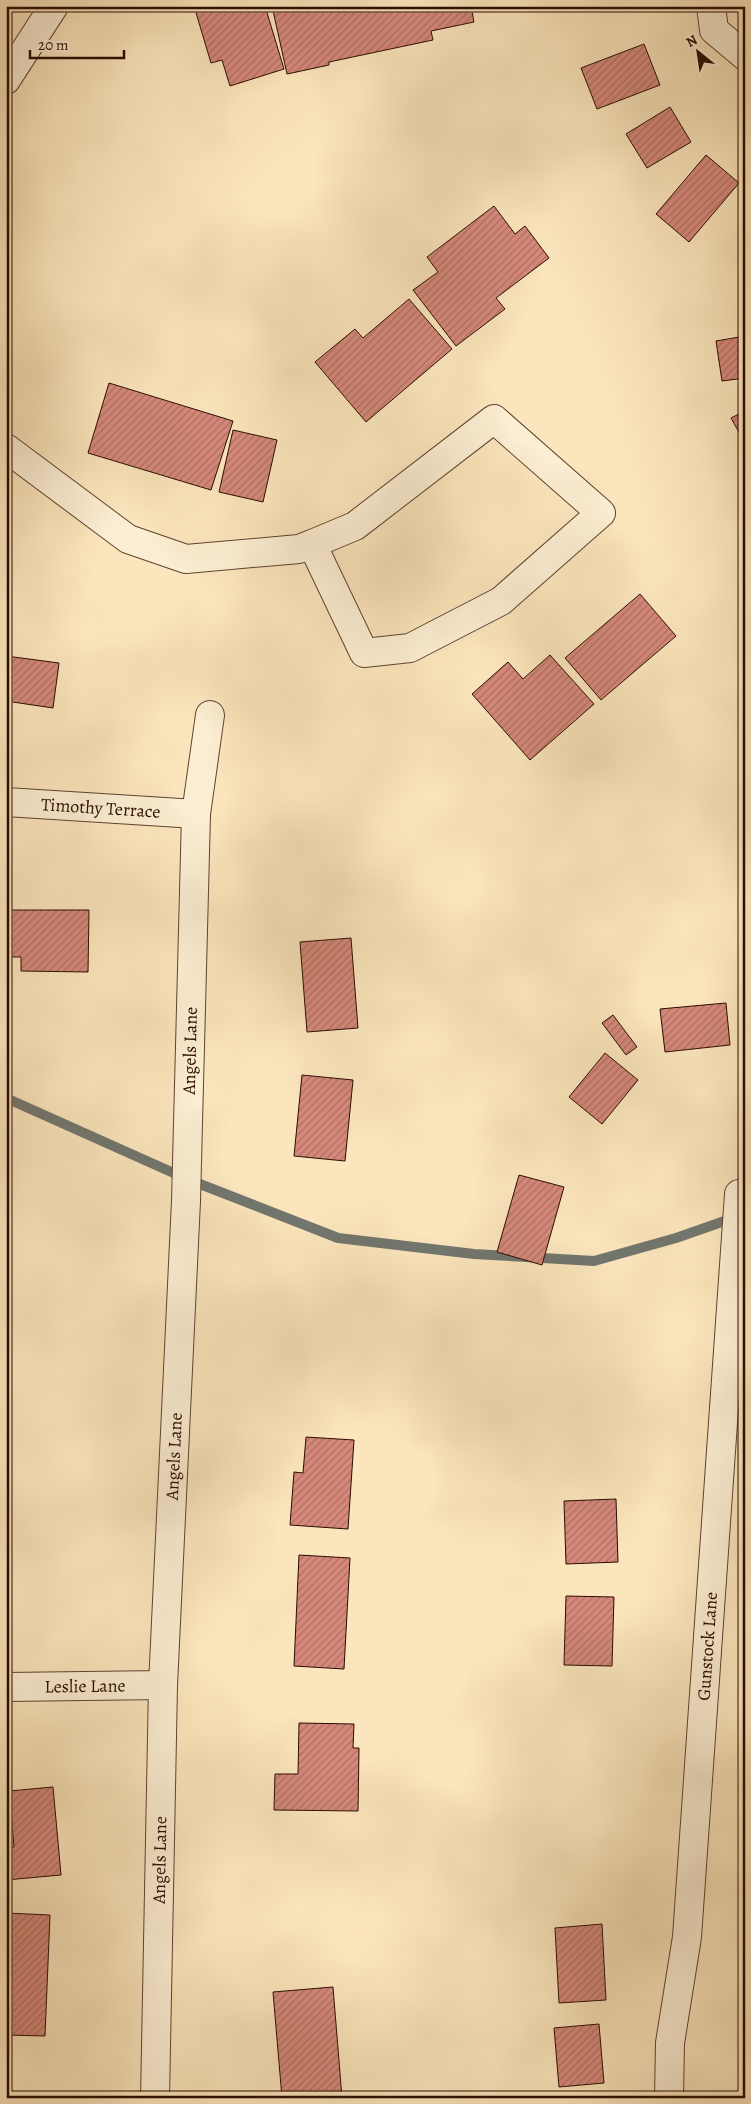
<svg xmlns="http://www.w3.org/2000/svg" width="751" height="2104" font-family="Alegreya,serif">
<defs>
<pattern id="building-hatch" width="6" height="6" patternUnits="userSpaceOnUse" patternTransform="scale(1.25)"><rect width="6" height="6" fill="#d6897b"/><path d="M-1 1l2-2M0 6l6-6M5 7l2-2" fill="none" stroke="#ae6e62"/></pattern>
</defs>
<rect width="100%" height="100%" fill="#fbe5bc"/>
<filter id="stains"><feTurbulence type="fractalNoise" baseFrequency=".004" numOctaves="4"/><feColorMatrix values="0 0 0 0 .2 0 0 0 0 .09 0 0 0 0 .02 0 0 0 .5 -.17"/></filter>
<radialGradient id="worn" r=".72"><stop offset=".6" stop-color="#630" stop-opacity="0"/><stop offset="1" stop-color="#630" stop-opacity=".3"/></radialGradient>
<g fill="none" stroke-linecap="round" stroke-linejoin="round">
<path stroke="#71766e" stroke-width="10" d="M6 1098 187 1179 338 1238 474 1254 594 1261 676 1238 736 1217"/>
</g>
<path fill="url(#building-hatch)" stroke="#2b0b00" d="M194 6H265L284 69 230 86 222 60 211 63Z
M272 6H471L474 22 431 31 433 40 329 62V65L287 74Z
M644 44 660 85 597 109 581 68Z
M670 107 691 142 647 168 626 134Z
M706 155 739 183 689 242 656 214Z
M494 206 515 234 525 226 549 258 496 298 505 309 456 346 413 290 438 272 427 257Z
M409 299 452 349 366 422 315 362 355 329 363 338Z
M745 336V378L722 381 716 341Z
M109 383 233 421 211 490 88 453Z
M745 411V443L731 418Z
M233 430 277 440 263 502 219 492Z
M640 594 676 636 601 700 565 658Z
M550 655 594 704 530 760 472 694 508 662 523 679Z
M6 656 59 663 53 708 6 701Z
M6 910H89L88 972 21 971V957H6Z
M351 938 358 1028 307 1032 300 942Z
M726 1003 730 1045 665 1052 660 1009Z
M613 1015 637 1047 626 1055 602 1023Z
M605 1053 638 1080 602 1124 569 1097Z
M302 1075 353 1080 345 1161 294 1156Z
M519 1175 564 1187 542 1265 497 1252Z
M306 1437 354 1440 348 1529 290 1525 294 1472 303 1473Z
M616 1499 618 1562 566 1564 564 1501Z
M299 1555 350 1558 344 1669 294 1666Z
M566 1596 614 1597 612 1666 564 1665Z
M299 1723 354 1724 353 1748H359L358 1811 274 1810 275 1774H298Z
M53 1787 61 1875 6 1880V1848L14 1847 9 1791Z
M6 1913 50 1915 45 2036 6 2035Z
M602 1924 606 2000 559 2003 555 1928Z
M333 1987 342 2098H282L273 1992Z
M599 2024 604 2083 559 2087 554 2028Z"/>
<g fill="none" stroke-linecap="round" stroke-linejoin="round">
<g stroke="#5f422f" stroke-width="30">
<g id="minor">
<path d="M711 6 714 30 745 56"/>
<path d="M6 80 54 6"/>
<path d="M494 419 601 513 501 601 410 648 364 653 312 544 355 526Z"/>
<path d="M6 448 128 539 186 559 299 549 312 544"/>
<path id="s1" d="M6 802 196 814"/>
<path id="s2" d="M6 1687 163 1685"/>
<path id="s3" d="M155 2098 163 1685 186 1201 196 814 210 715"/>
<path id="s4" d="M669 2098 670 2043 687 1937 739 1194"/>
</g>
</g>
<use href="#minor" stroke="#fceed3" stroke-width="28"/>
</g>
<g text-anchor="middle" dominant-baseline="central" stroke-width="5" stroke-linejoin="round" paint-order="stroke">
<g font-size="18" fill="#2b0b00" stroke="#fceed3">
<text stroke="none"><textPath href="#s1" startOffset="95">Timothy Terrace</textPath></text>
<text stroke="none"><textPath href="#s3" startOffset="1048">Angels Lane</textPath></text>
<text stroke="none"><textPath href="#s3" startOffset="642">Angels Lane</textPath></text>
<text stroke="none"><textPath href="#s4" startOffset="454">Gunstock Lane</textPath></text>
<text stroke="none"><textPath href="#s2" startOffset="79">Leslie Lane</textPath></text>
<text stroke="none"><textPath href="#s3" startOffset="238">Angels Lane</textPath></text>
</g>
</g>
<rect width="751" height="2104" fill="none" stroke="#fbe5bc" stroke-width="25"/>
<rect x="8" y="8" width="736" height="2089" fill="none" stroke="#2b0b00" stroke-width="2.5"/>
<rect x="12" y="12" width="726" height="2079" fill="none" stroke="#2b0b00"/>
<g transform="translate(698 52) rotate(330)" stroke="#fceed3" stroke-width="4" paint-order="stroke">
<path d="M0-4L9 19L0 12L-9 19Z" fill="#2b0b00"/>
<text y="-8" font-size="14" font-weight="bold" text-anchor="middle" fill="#2b0b00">N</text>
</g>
<path d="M30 50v8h94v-8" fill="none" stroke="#2b0b00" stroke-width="2.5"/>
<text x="38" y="50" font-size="15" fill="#2b0b00" stroke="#fceed3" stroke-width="4" paint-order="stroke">20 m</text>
<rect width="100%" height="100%" filter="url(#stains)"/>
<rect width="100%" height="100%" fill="url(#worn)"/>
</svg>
